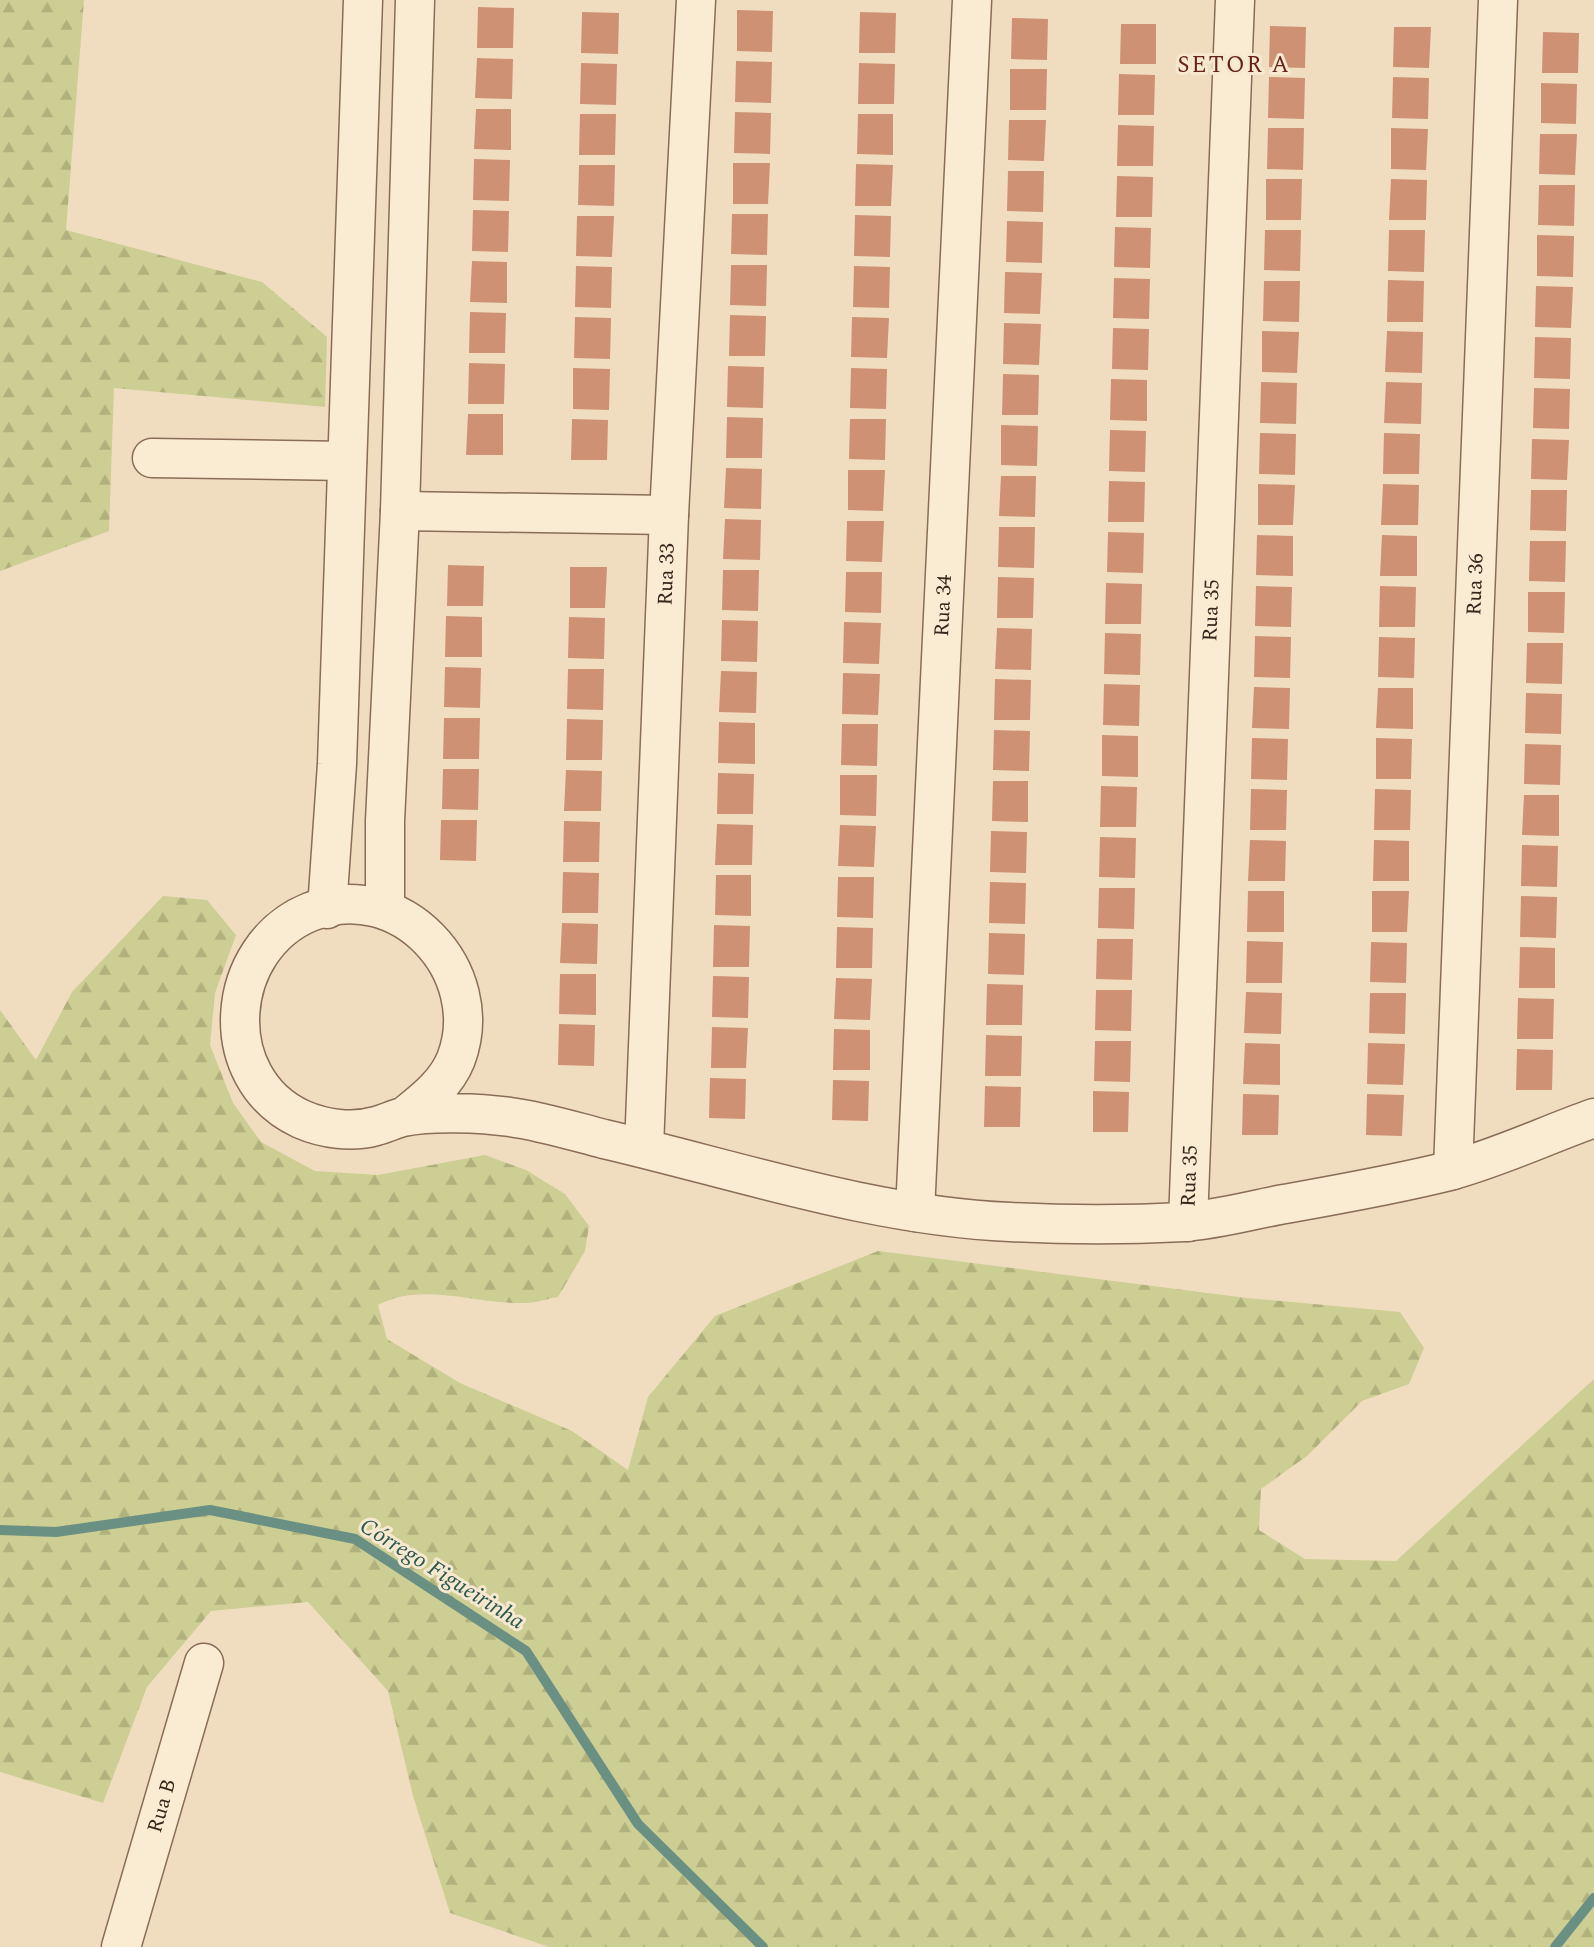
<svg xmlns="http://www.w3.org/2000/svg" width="1594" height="1947" font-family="Spectral,serif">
<defs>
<pattern id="forest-firs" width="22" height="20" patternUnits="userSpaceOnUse" patternTransform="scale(1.75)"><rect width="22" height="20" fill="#cdce93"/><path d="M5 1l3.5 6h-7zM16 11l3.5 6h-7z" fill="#b1b17e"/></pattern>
</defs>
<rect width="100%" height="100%" fill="#f0ddc0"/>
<path fill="url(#forest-firs)" d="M0 0H84L66 230 262 282 327 337 325 407 114 388 109 531 0 571Z
M163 896 207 900 236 935 215 993 210 1045 233 1103 261 1142 315 1171 378 1175 485 1155 526 1170 565 1194 589 1226 585 1251 558 1297C547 1299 536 1303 525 1303 477 1305 423 1281 378 1305L387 1339 460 1383 572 1431 628 1470 648 1397 715 1316 878 1251 1247 1298 1400 1312 1424 1348 1409 1384 1362 1401 1307 1456 1261 1489 1259 1530 1305 1559 1396 1561 1594 1379V1947H549L450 1913 413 1796 388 1691 308 1602 211 1611 147 1687 103 1803 0 1772V1010L36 1060 72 992Z"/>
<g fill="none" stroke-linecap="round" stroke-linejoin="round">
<path stroke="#6a9083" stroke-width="10" d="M0 1530 56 1532 210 1510 355 1539 526 1651 638 1824 763 1947
M1555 1947 1594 1898"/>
</g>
<path fill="#cf9174" d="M478 7 514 8 513 48H477Z
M737 10 773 11 772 52 737 51Z
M582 12 619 13 618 54 581 53Z
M860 12 896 13 895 53H859Z
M1012 18 1048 19 1047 60 1011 59Z
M1121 24H1156V64H1120Z
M1270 26 1306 27 1305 68 1269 67Z
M1394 27H1431L1429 68 1393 67Z
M1543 32 1579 33 1578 73H1542Z
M477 58 513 59 512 99 475 98Z
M736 61 772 62 771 103 735 102Z
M581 63 617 64 616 105 580 104Z
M859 63 895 64 894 104H858Z
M1010 69H1047L1046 110H1010Z
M1119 74 1155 75 1154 115H1118Z
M1269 77 1305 78 1304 119 1268 118Z
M1393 77 1429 78 1428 119 1392 118Z
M1541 83 1577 84 1576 124 1541 123Z
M476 109H511V150L474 149Z
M735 112 771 113 770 154 734 153Z
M580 114H616L615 155H579Z
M858 114H893V155L857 154Z
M1009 120H1046L1044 161 1008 160Z
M1118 125 1154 126 1153 166H1117Z
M1268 128H1304L1303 170 1267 169Z
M1391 128 1428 129 1426 170 1391 169Z
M1540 134H1577L1575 175 1539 174Z
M474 159 510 160 509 201 473 200Z
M733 163H770L768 204H733Z
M856 164 893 165 891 206H855Z
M579 165H615L614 206 578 205Z
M1008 171H1044L1043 212 1007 211Z
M1117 176 1153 177 1152 217H1116Z
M1266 179H1302L1301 220H1266Z
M1391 179 1427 180 1426 220H1389Z
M1539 185H1575L1574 226 1538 225Z
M473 210 509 211 508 252 472 251Z
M732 214H768L767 255 731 254Z
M855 215 891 216 890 257 854 256Z
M577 216H614L612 257 576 256Z
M1007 221 1043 222 1042 263 1006 262Z
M1115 227 1151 228 1150 268 1114 267Z
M1265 230H1301L1300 271 1264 270Z
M1389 230H1425L1424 272 1388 271Z
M1537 235 1574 236 1573 277 1537 276Z
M472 261 507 262V303L470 302Z
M731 265H767L766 306 730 305Z
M576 266 612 267 611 308 575 307Z
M854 266 890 267 889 308 853 307Z
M1005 272 1042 273 1040 314 1004 313Z
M1114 278 1150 279 1149 319 1113 318Z
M1388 280 1424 281 1423 322H1387Z
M1264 281H1300L1299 322 1263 321Z
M1536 286 1573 287 1571 328 1535 327Z
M470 312 506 313 505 353H469Z
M730 315 766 316 765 356H729Z
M575 317 611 318 610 359 574 358Z
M852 317 889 318 887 358 851 357Z
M1004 323 1041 324 1039 365 1003 364Z
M1113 328 1149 329 1148 370 1112 369Z
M1262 331 1299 332 1297 373 1262 372Z
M1387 331 1423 332 1422 373 1385 372Z
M1535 337 1571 338 1570 379 1534 378Z
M469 363 505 364 504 404H468Z
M728 366 764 367 763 408 727 407Z
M573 368 610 369 609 410 573 409Z
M851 368 887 369 886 409 850 408Z
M1003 374 1039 375 1038 415H1002Z
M1111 379 1147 380V421L1110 420Z
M1261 382 1297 383 1296 424 1260 423Z
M1386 382 1422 383 1421 424 1384 423Z
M1534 388 1570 389 1569 429 1533 428Z
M468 414H503V455H466Z
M727 417 763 418 762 458H726Z
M572 419 608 420 607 460H571Z
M850 419H886L885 460 849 459Z
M1001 425 1038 426 1037 466 1001 465Z
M1110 430 1146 431 1145 472 1109 471Z
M1260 433 1296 434 1295 475 1259 474Z
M1384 433 1420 434 1419 474H1383Z
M1532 439 1569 440 1567 480 1531 479Z
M726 468 762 469 761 509 724 508Z
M848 470H885L883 511 848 510Z
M1001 476H1036L1035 517 999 516Z
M1109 481 1145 482 1144 522H1108Z
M1258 484 1295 485 1293 525H1258Z
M1383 484 1419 485 1418 525H1381Z
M1531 490H1567L1566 531 1530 530Z
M725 519 761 520 760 560 723 559Z
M847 521H884L882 562 846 561Z
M999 527H1035L1034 568 998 567Z
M1108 532 1144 533 1143 573 1107 572Z
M1257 535 1293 536V576L1256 575Z
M1382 535 1417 536V576H1380Z
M1530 541H1566L1565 582 1529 581Z
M448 565 484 566 483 606H447Z
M570 567H607L605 608H570Z
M723 570H759L758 611 722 610Z
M846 572H882L881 613 845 612Z
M998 577 1034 578 1033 618H997Z
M1106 583 1142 584 1141 624H1105Z
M1256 586 1292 587 1291 627 1255 626Z
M1380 586 1416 587 1415 627H1379Z
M1528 592H1565L1564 633 1528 632Z
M446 616 482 617V657H445Z
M569 617 605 618 604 659 568 658Z
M722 620 758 621 757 662 721 661Z
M844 622 881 623 879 664 843 663Z
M997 628 1032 629 1031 670 995 669Z
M1105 633 1141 634 1140 675 1104 674Z
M1255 636 1291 637 1290 678 1254 677Z
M1379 637 1415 638 1414 678 1378 677Z
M1527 643H1563L1562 684 1526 683Z
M445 667 481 668 480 708 444 707Z
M568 669H604L603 710 567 709Z
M721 671 757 672 756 713 719 712Z
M843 673 880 674 878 715 842 714Z
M995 679 1031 680 1030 720H994Z
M1104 684 1140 685 1139 726 1103 725Z
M1254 687 1290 688 1289 729 1252 728Z
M1378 688H1413V729L1376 728Z
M1526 693 1562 694 1561 734 1525 733Z
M444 718H480L479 759H443Z
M567 719 603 720 602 760H566Z
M719 722 755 723V764L718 763Z
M842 724H878L877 766 841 765Z
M994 730 1030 731 1029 771 993 770Z
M1102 735 1138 736V777L1102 776Z
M1252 738 1288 739 1287 780 1251 779Z
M1376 738 1412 739 1411 779H1376Z
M1525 744 1561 745 1560 785 1524 784Z
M443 769H479L478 810 442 809Z
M566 770 602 771 601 811H564Z
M718 773 754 774 753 814H717Z
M840 775H877L876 816 840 815Z
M993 781H1028V822L992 821Z
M1101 786 1137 787 1136 827H1100Z
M1251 789 1287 790 1286 830H1250Z
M1375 789 1411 790 1410 830H1374Z
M1524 795H1559V836L1522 835Z
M441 820H477L476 861 440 860Z
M564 821 600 822 599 862H563Z
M717 824 753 825 752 865H715Z
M840 825 876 826 874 867 838 866Z
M991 831 1027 832 1026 873 990 872Z
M1100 837 1136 838 1135 878 1099 877Z
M1250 840 1286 841 1285 881H1248Z
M1374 840 1409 841V881H1373Z
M1522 845 1558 846 1557 887 1521 886Z
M563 872 599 873 598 913H562Z
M716 875H751V916L715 915Z
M838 877H874L873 918 837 917Z
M990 882 1026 883 1025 924 989 923Z
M1099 888H1135L1134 929 1098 928Z
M1248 891H1284V932H1247Z
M1372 891H1409L1407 932H1372Z
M1521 896 1557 897 1556 938 1520 937Z
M562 923 598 924 597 964 560 963Z
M714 925 750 926 749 967H713Z
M837 927 873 928 872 968H836Z
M989 933 1025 934 1024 975 988 974Z
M1097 939H1133L1132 980 1096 979Z
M1247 941 1283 942 1282 983H1246Z
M1371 942 1407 943 1406 983 1370 982Z
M1520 947 1555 948V988H1519Z
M560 974H596V1015L559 1014Z
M713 976 749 977 748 1018 712 1017Z
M836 978 872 979 870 1020 834 1019Z
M987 984 1023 985 1022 1025H986Z
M1096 990H1132L1131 1031 1095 1030Z
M1246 992 1282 993 1281 1034 1244 1033Z
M1370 993H1406L1405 1034 1369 1033Z
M1518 998 1554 999 1553 1039H1517Z
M559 1024 595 1025 594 1066 558 1065Z
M712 1027 748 1028 746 1068H711Z
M834 1029 870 1030V1070H833Z
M986 1035 1022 1036 1021 1076H985Z
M1095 1041H1131L1130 1082 1094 1081Z
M1245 1043 1280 1044V1085L1243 1084Z
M1368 1043 1405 1044 1403 1085 1367 1084Z
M1517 1049 1553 1050 1552 1090H1516Z
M710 1078 746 1079 745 1119 709 1118Z
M833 1080 869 1081 868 1121 832 1120Z
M985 1086 1021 1087 1020 1127H984Z
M1093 1091 1129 1092 1128 1132H1093Z
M1243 1094 1279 1095 1278 1135H1242Z
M1367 1094 1404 1095 1402 1136 1366 1135Z"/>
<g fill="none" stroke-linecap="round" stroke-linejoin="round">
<g stroke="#896d57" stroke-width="41">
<g id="minor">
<path d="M152 458 347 461"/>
<path d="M400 511 669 515"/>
<path d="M327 909 337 764 363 0"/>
<path d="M385 910V821L400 511 415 0"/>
<path d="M405 1116C425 1100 446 1084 456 1059 489 971 400 876 310 912 224 947 213 1078 301 1119 324 1129 352 1133 376 1126 385 1124 394 1119 403 1117 431 1111 481 1113 510 1117 541 1121 573 1131 604 1139 737 1170 872 1216 1010 1222 1067 1225 1127 1225 1184 1222 1215 1220 1248 1211 1279 1205 1335 1195 1393 1185 1449 1171 1498 1158 1546 1135 1594 1118"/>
<path id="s1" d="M644 1148 669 515 696 0"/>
<path id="s2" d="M1453 1170 1498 0"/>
<path id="s3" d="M915 1212 972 0"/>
<path id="s4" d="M1188 1222 1235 0"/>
<path id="s5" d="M121 1947 204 1663"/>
</g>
</g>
<use href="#minor" stroke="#faebd3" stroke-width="38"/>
</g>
<g text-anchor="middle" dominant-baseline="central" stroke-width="6" stroke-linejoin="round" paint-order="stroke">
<g font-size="21" fill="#38271c" stroke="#f7e8d0">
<text stroke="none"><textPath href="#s1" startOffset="574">Rua 33</textPath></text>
<text stroke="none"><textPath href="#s2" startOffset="586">Rua 36</textPath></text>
<text stroke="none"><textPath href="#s3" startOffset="607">Rua 34</textPath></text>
<text stroke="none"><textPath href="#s4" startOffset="612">Rua 35</textPath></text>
<text stroke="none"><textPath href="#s4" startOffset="46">Rua 35</textPath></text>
<text stroke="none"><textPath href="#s5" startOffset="147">Rua B</textPath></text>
</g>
<g font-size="23" letter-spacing="2" fill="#67231a" stroke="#f7e8d0">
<text x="1234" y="65">SETOR A</text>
</g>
<g font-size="23" font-style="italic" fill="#2b5951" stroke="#f7e8d0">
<text transform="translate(442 1574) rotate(32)">Córrego Figueirinha</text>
</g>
</g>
</svg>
